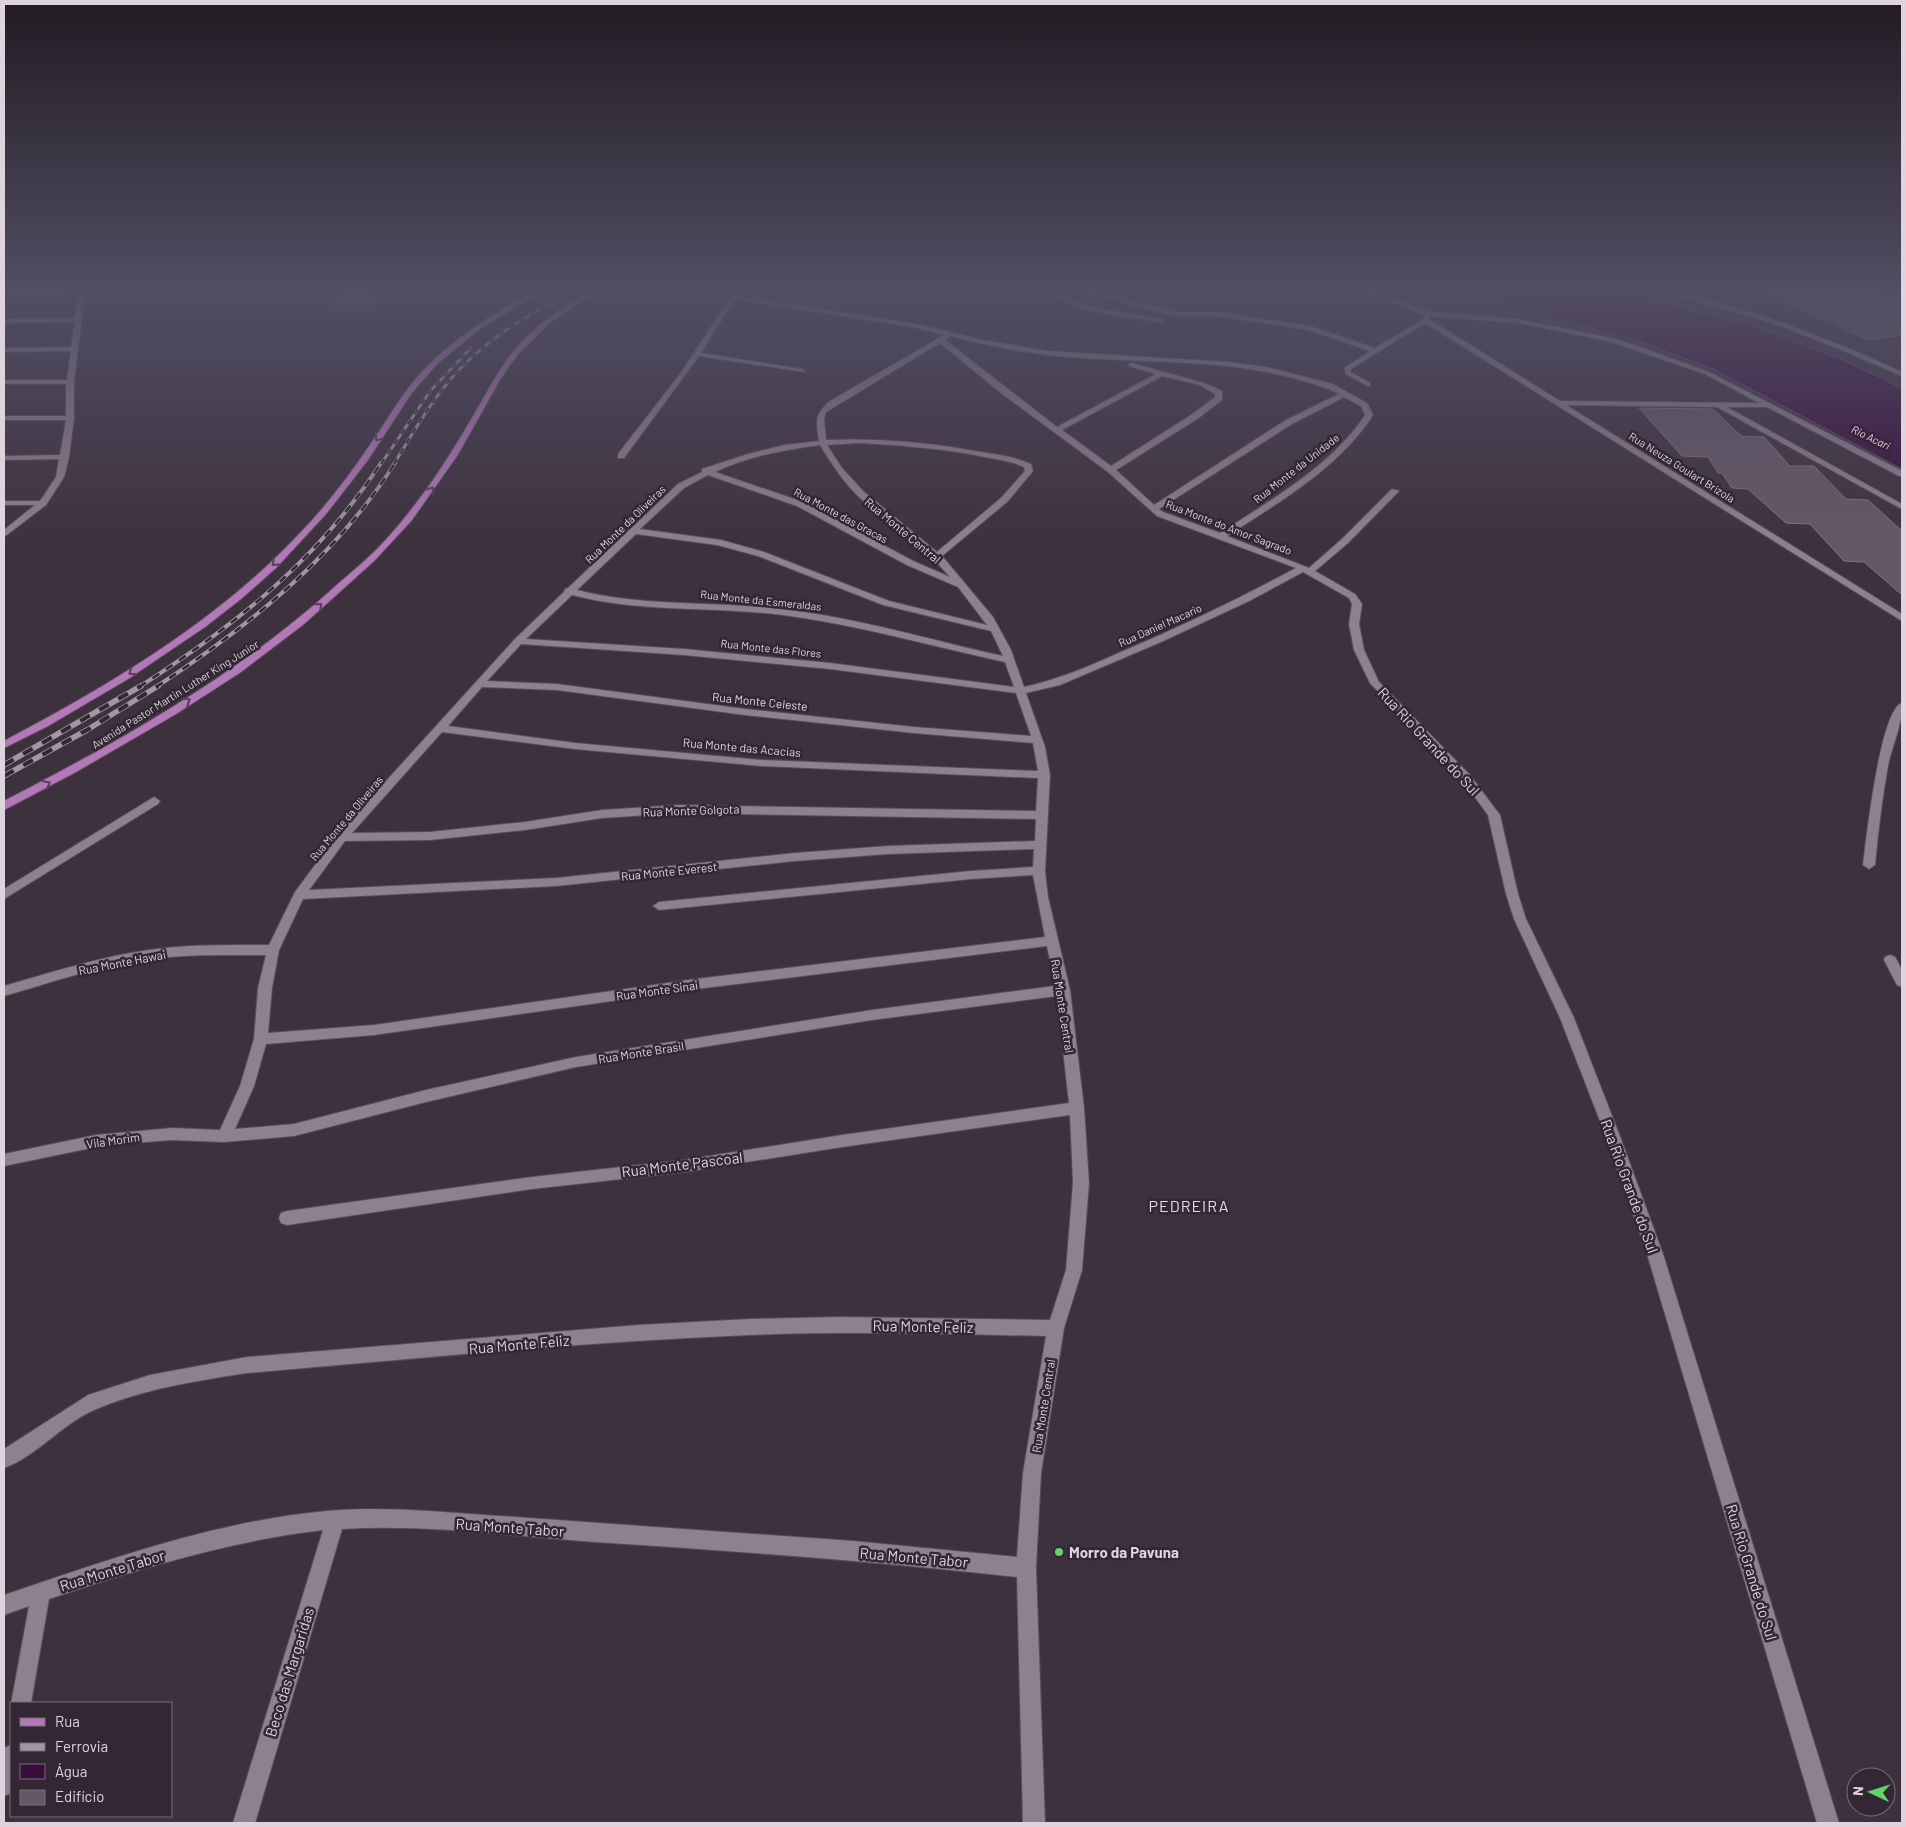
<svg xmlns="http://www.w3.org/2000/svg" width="1906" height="1827" font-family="Barlow,sans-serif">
<rect width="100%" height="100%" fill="#3d313e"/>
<path fill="#663c6a" d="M348 290H374L379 308 330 309 332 292Z"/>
<path fill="#380e3c" stroke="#6a496c" d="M1452 290H1606L1657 301 1753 326 1839 358 1902 388V469L1713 369 1635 340Z"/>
<path fill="#655866" stroke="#827483" d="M1757 290H1883L1902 300V335L1868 340Z
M1639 408 1713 409 1741 436 1764 437 1790 466H1814L1846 499 1868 500 1902 531V595L1864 562 1844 561 1810 524 1786 523 1748 489 1732 488 1722 473H1718L1708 457 1682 456Z"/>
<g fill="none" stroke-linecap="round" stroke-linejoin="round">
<g stroke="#584d59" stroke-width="2">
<path id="minor" d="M4 290 85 292 74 382V418L69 457 64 477 46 505 4 537V530L35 505H4V501H40L56 477 59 459 4 460V456L60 455 66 420H4V416H66V384H4V380H67L71 351 4 352V348L71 347 75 322 4 323V319L75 318 78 294H4Z
M735 290H741L737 296 917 324 982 340 1047 351 1229 362 1266 367 1333 384 1367 403 1373 415C1339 468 1278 503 1227 536L1309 568 1342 539 1392 489 1399 491 1348 543 1315 571 1355 594 1362 604 1359 624 1364 650 1379 682 1469 774 1500 815 1518 894 1526 919 1574 1018 1621 1139 1663 1254 1839 1823H1817L1647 1254 1607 1139 1560 1018 1514 919 1506 894 1488 815 1461 778 1370 683 1354 650 1349 624 1352 604 1349 598 1303 572 1249 601 1161 642 1060 685 1026 693 1045 747 1050 775 1045 871 1048 897 1070 990 1084 1108 1089 1183 1082 1270 1064 1328 1041 1473 1036 1568 1045 1823H1023L1017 1577C876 1561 735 1551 595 1542 511 1536 426 1524 342 1529L255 1823H233L323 1530C229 1541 139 1569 49 1599L31 1703 11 1704 29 1606 4 1615V1595C108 1560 216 1521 327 1511 361 1508 395 1509 429 1511L853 1541 1017 1557 1023 1473 1046 1336C947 1334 848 1331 749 1335 581 1342 414 1359 247 1373 195 1381 143 1389 94 1410 62 1424 37 1456 4 1468V1449L88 1395 150 1375 247 1357 638 1325 750 1319 840 1317 1050 1320 1066 1270 1073 1183 1070 1115 842 1147 684 1172 532 1189 287 1225 281 1223 279 1218 281 1213 287 1211 532 1177 684 1160 842 1135 1069 1103 1057 996 872 1020 576 1067 426 1102 294 1136 224 1142 172 1140 133 1143 96 1147 4 1166V1154L96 1135 172 1128 220 1130 240 1086 254 1039 258 988 266 955C228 955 189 954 151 959 101 965 52 982 4 996V986C52 972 100 957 149 950 189 944 229 945 269 945L295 892 338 834 515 639 564 592 565 589 568 588 678 484 702 472V469L748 454 784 445 819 441C816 421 814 415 830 401L944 335 917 328 735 299 701 353 802 369 805 371 804 372 699 356 624 458H618V454L680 374ZM950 336C982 344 1015 351 1047 355 1129 364 1213 357 1293 378 1309 383 1325 386 1339 394L1286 420 1154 505 1116 470 1197 419 1222 400V391L1204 383 1131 363 1129 364V366L1156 374 1057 427 945 340ZM940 343 1001 393 1108 472 1157 516 1296 568C1239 599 1180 627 1121 652 1089 666 1058 680 1024 687L1011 650 993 617 942 556 1007 502 1033 471 1031 464C1013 456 994 454 975 451 925 442 877 438 826 440L824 419 826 412ZM1162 376 1200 385 1215 394V397L1191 415 1111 466 1062 430ZM1344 397 1361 406 1365 415C1333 465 1268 502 1220 533L1163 512 1159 509 1292 424ZM859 443C898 445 936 448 975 455 992 459 1009 460 1024 467L1025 471 1001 498 937 552 863 491 842 468 827 445ZM820 445C831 463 842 480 857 495 887 524 923 545 950 577L913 561 803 502 715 472C748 456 784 450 820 445ZM708 475 797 506 907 565 958 587 987 625 889 601 764 552 721 540 640 529 684 488ZM636 534 717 545 758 556 883 605 991 631 1003 656C929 640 856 617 780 609 712 601 643 607 577 590ZM572 595C641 613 712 606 783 615 858 625 931 646 1005 662L1014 687 830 663 684 649 526 639ZM521 644 684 655 830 669 1016 693 1031 736 914 727 745 709 557 684 487 681ZM482 687 557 690 745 715 914 733 1033 743 1038 771 761 760 575 743 448 726ZM442 732 575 749 761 766 1038 778 1036 811 679 805 602 810 525 822 430 832 352 833ZM679 813 1036 819 1035 841 888 846 795 853 556 878 309 890 345 841 430 840 525 830 602 818ZM1034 849 1033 867 971 871 659 902 653 906 659 910 971 879 1033 875 1045 937 696 979 374 1025 268 1033 272 988 279 950 303 899 556 886 795 861 888 854ZM1047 946 1055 986 872 1010 576 1057 426 1090 294 1124 235 1129 254 1086 266 1044 374 1035 696 989Z
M1052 290H1058L1056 293 1089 306 1163 320 1160 322C1124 316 1083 314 1051 295Z
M1078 290H1090L1175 312H1218L1310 326 1375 348 1423 319 1425 315 1361 290H1371L1431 312 1518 319 1612 338 1640 347 1709 372 1902 471V476H1899L1767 407H1727L1902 504V509L1717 407 1566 405 1902 614V621L1425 323 1351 369V372L1370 383V385L1368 386 1346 374 1344 368 1370 351 1308 330 1218 316H1175ZM1431 316 1518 323 1611 342 1705 374 1759 403 1560 401 1429 319Z
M1649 290 1676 293 1684 290H1705L1682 294C1758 311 1831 339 1902 372V376L1839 349 1778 325 1714 306Z
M1897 290H1902V294Z
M1902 703C1903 724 1892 745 1888 766 1882 799 1878 832 1875 865L1869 869 1863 865C1866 841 1880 709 1902 703Z
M154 797 160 801 158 804 4 899V889Z
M1890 955 1895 957 1902 970V987L1897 985 1884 960 1885 957Z
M11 1745V1793L4 1796V1748Z"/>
</g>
<g stroke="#584d59" stroke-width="2">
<path id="major" d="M536 290H544L480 329 437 364 411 394 368 460 326 514 276 568 241 599 205 627 128 679 48 726 4 748V741C112 684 218 621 302 531 328 504 351 473 372 442 388 419 401 395 420 374 452 339 493 313 536 290Z
M591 290H599L550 323 518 354 501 378 457 456 412 520 374 561 304 624 241 672 176 714 76 772 4 810V801C118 742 231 679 328 593 345 577 364 563 381 545 415 509 444 466 469 423 484 399 495 374 513 352 534 326 562 307 591 290Z"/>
</g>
<use href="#minor" fill="#8e808f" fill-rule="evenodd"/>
<use href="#major" fill="#b378b8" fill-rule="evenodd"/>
<g stroke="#a197a2" stroke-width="3">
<path id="rail-far2" d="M381 464 431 390 471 348
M394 464C414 431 433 397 460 369 493 334 535 311 578 290"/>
</g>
<g stroke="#a197a2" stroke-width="4">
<path id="rail-far1" d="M139 687C237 624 317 561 381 463
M156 687C249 626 335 558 395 463"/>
</g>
<g stroke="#a197a2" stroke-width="5.5">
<path id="rail" d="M4 765 141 686
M4 776 87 730 158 686"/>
</g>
<use href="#rail-far2" stroke="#332734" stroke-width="2" stroke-dasharray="6" stroke-linecap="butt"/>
<use href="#rail-far1" stroke="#332734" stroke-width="2.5" stroke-dasharray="8" stroke-linecap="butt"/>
<use href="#rail" stroke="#332734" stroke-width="4" stroke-dasharray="11" stroke-linecap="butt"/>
</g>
<defs><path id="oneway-chevron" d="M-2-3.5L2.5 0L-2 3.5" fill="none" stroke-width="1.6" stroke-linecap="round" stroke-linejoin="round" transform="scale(1.25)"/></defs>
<g stroke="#593f5c">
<use href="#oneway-chevron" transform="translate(378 438) rotate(124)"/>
<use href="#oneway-chevron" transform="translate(431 490) rotate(-55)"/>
<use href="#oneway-chevron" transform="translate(275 563) rotate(138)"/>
<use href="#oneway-chevron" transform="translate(319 606) rotate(-41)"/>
<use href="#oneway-chevron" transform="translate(132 672) rotate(146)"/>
<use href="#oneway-chevron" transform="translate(187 701) rotate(-32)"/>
<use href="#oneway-chevron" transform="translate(47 784) rotate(-27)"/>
</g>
<linearGradient id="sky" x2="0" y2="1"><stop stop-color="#221b22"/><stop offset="0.53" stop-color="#514e63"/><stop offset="1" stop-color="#514e63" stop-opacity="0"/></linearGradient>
<rect width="1906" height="546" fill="url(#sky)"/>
<circle fill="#64d468" stroke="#332734" stroke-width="2" cx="1059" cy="1552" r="5"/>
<g text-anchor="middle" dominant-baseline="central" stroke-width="5" stroke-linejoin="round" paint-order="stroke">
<g font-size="11" font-style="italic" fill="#fbc4ff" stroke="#332734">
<text transform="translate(1871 437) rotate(26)">Rio Acari</text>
</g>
<g font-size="11" fill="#ddd4dd" stroke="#332734">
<text transform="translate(1682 467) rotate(32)">Rua Neuza Goulart Brizola</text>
<text transform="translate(1296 468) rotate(-38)">Rua Monte da Unidade</text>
<text transform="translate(841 515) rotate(28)">Rua Monte das Gracas</text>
<text transform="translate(625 524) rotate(-44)">Rua Monte da Oliveiras</text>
<text transform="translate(1229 527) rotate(21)">Rua Monte do Amor Sagrado</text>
<text transform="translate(761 600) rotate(6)">Rua Monte da Esmeraldas</text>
<text transform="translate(1160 625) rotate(-24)">Rua Daniel Macario</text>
<text transform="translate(771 648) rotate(6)">Rua Monte das Flores</text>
<text transform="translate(175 694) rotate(-32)">Avenida Pastor Martin Luther King Junior</text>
<text transform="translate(346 818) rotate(-50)">Rua Monte da Oliveiras</text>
</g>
<g font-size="12" fill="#ddd4dd" stroke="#332734">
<text transform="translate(903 530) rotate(40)">Rua Monte Central</text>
<text transform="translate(760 701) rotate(6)">Rua Monte Celeste</text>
<text transform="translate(742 747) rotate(5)">Rua Monte das Acacias</text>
<text transform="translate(691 810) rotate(-2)">Rua Monte Golgota</text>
<text transform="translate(669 871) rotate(-6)">Rua Monte Everest</text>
<text transform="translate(122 962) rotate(-11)">Rua Monte Hawai</text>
<text transform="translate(657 990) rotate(-8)">Rua Monte Sinai</text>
<text transform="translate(1063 1006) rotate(81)">Rua Monte Central</text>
<text transform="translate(641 1052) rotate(-9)">Rua Monte Brasil</text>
<text transform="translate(113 1140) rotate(-8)">Vila Morim</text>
<text transform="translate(1043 1406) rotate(-81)">Rua Monte Central</text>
</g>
<g font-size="15" fill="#ddd4dd" stroke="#332734">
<text transform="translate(1429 741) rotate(47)">Rua Rio Grande do Sul</text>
<text transform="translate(682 1164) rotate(-7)">Rua Monte Pascoal</text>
<text transform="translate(1630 1186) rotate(70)">Rua Rio Grande do Sul</text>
<text transform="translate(923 1326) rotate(1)">Rua Monte Feliz</text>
<text transform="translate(519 1344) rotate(-5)">Rua Monte Feliz</text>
<text transform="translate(510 1527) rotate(4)">Rua Monte Tabor</text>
<text transform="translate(914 1557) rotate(5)">Rua Monte Tabor</text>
<text transform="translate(112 1570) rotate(-17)">Rua Monte Tabor</text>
<text transform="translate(1752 1572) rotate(73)">Rua Rio Grande do Sul</text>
<text transform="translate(289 1672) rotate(-73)">Beco das Margaridas</text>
</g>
<g font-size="15" font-weight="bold" fill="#ddd4dd" stroke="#332734" text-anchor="start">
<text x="1069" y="1552">Morro da Pavuna</text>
</g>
<g font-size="16" letter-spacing="1" fill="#e8d7e9" stroke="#332734">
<text x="1189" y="1205">PEDREIRA</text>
</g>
</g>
<rect width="1906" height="1827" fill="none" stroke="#ddd4dd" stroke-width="10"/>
<rect x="10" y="1702" width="162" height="115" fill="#332734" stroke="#776c78"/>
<rect x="20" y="1718" width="25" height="8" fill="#b378b8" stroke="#776c78"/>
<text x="55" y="1727" font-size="15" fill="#ddd4dd">Rua</text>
<rect x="20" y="1743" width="25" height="8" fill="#a197a2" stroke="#776c78"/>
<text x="55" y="1752" font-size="15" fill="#ddd4dd">Ferrovia</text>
<rect x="20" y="1764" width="25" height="15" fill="#380e3c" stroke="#776c78"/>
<text x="55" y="1777" font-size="15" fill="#ddd4dd">Água</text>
<rect x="20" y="1790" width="25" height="15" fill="#655866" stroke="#776c78"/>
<text x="55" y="1802" font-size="15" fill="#ddd4dd">Edifício</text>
<g transform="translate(1871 1792) rotate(274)"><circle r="24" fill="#332734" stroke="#776c78"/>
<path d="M0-4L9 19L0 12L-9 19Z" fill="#64d468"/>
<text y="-8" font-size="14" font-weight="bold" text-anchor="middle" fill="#ddd4dd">N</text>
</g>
</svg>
